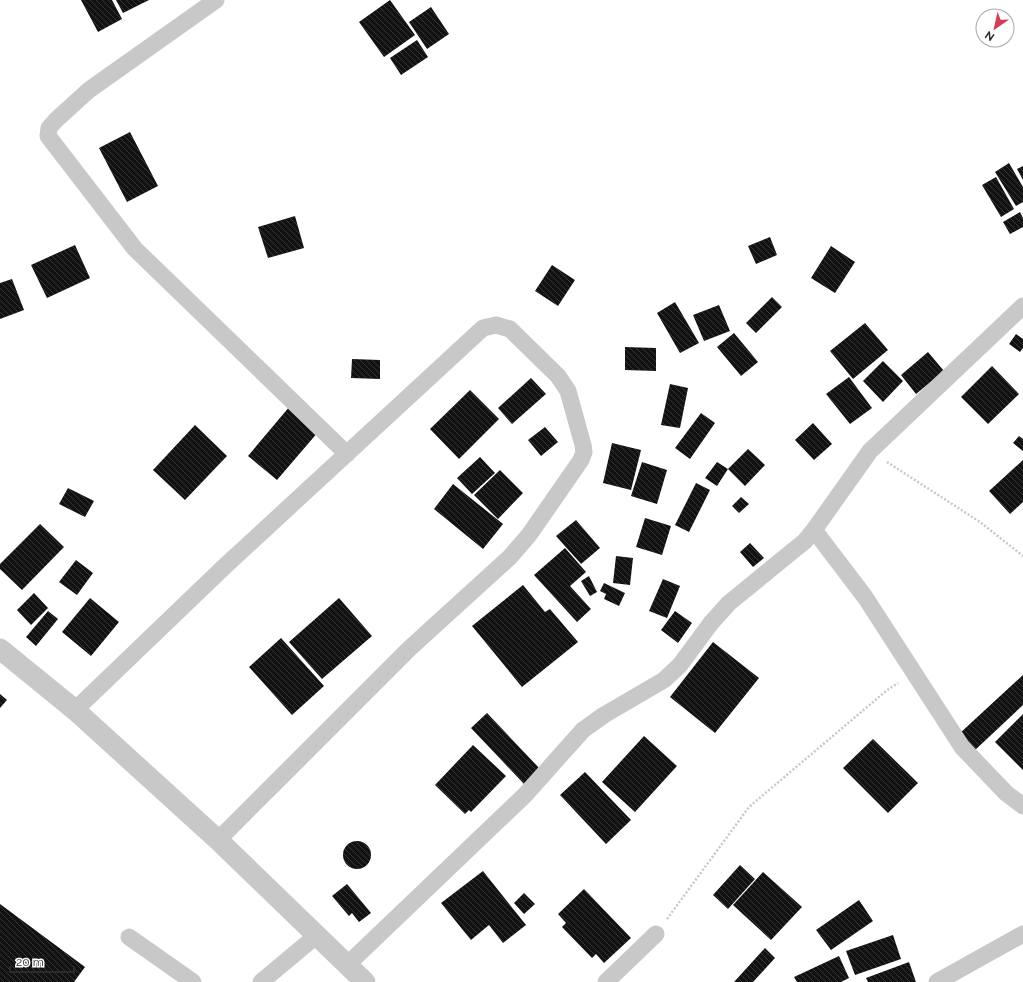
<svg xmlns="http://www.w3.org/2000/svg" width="1023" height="982" font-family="Raleway,sans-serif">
<defs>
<pattern id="building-back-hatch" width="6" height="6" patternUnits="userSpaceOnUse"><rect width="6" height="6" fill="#121212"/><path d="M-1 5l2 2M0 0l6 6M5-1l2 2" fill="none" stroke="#353535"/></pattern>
</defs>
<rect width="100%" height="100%" fill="#fff"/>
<path fill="url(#building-back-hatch)" d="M81 0H112L122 19 98 32Z
M116 0H149L123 13Z
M390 0 415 35 384 57 359 22Z
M431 7 449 34 427 49 409 22Z
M417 40 428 57 401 75 390 58Z
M130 132 158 186 127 202 99 148Z
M1009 163 1023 187V202L1016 206 995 172Z
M1023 166V180L1017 169Z
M996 177 1014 209 1001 217 982 185Z
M1020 212 1023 218V227L1010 234 1003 222Z
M295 216 304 248 268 258 258 227Z
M770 237 777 255 756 264 748 246Z
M75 245 90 278 47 298 31 265Z
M831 246 855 262 835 293 811 278Z
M552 265 575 280 558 306 535 291Z
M12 279 24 310 0 319V283Z
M772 297 782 307 756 333 746 323Z
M675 302 699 343 680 353 657 313Z
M719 305 730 331 704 341 693 315Z
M865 323 888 350 853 379 830 351Z
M734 333 758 362 741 376 717 347Z
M1016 334 1023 339V348L1020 352 1009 344Z
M625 347 656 348V371L625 370Z
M928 352 944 371 916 394 901 375Z
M352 359 380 360V379L351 378Z
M883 361 903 381 883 402 863 381Z
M992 366 1019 394 988 424 961 397Z
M849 377 872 408 850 424 826 394Z
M531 378 546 394 512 424 498 408Z
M670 384 688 388 680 428 661 425Z
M470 390 499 419 459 459 430 429Z
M290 406 319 431 277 480 248 456Z
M701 413 715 423 690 459 675 448Z
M813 423 832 444 814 460 795 440Z
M195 425 227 456 185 500 153 470Z
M545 427 558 442 541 456 528 440Z
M1019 436 1023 439V451L1013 443Z
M612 443 641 450 631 490 603 483Z
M748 449 765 465 745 486 728 469Z
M480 457 495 473 472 494 457 478Z
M1023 460V502L1010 514 989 491Z
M642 462 667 470 657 504 631 496Z
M717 462 728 469 717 486 705 478Z
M500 470 523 493 498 519 474 495Z
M696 483 710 490 689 532 675 525Z
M453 484 503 524 483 549 434 509Z
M68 488 94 501 85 517 59 504Z
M741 497 749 504 739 513 732 506Z
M645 518 671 526 662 555 636 547Z
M576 520 600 548 581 564 556 536Z
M40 524 64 547 22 590 0 569V564Z
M750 543 764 558 753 567 740 552Z
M565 548 586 572 570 586 591 609 577 622 534 575Z
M616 556 633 558 630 585 613 583Z
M76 560 93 573 77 595 59 582Z
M589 576 597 592 590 596 581 581Z
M663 579 680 586 667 618 649 611Z
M604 583 625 593 619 606 604 599 606 594 600 591Z
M523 585 545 612 550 609 578 642 522 687 472 626Z
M34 593 48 608 31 625 17 610Z
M90 598 119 622 91 656 62 632Z
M339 598 372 636 322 679 289 642Z
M48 611 58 619 36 646 26 637Z
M675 611 692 623 678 643 661 630Z
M281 638 324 686 292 715 249 667Z
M713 642 759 678 715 733 670 697Z
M1023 675V705L974 751 959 734Z
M0 694 7 700 0 708Z
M487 713 540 769 524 784 471 728Z
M1023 714V770L995 742Z
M644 736 677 766 635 812 602 782Z
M873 739 918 783 888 813 843 768Z
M473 745 506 776 471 812 469 810 465 814 435 785Z
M585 772 631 820 606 844 560 795Z
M343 855a14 14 0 1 1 28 0a14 14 0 1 1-28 0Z
M740 865 755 879 728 909 713 895Z
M483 871 526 925 503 943 489 925 471 940 441 903Z
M763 872 802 907 771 940 733 905Z
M347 884 371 913 359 922 352 913 349 916 332 896Z
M584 889 631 938 604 963 596 954 592 958 562 927 566 923 558 914Z
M524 893 535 904 524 914 514 903Z
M859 900 873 921 831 950 816 930Z
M0 904 85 967 74 982H0Z
M893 935 901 959 855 975 846 951Z
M765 948 775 958 753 982H734Z
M839 956 849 978 841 982H797L794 977Z
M909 962 916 982H868L866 978Z"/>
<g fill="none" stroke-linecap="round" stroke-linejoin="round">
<path stroke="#c8c8c8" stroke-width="2.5" stroke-dasharray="2 2" stroke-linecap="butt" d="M887 462 980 522 1023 556
M667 919 749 807 886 691 898 683"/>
<path stroke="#c8c8c8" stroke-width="17" d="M216 0 89 90 56 120 49 128 48 136 135 249 347 454
M814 530 865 597 962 747 1006 793 1023 806
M75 710 224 567 483 328 496 325 510 329 558 376 568 391 583 445 584 452 581 460 529 535 510 557 410 648 218 840
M129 937 193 982
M347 965 525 795 583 730 604 715 664 680 680 665 711 623 729 603 805 541 814 530 870 451 1023 306
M261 982 316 936
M606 982 656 934
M937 982 1023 934"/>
<path stroke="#c8c8c8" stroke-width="21" d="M0 649 75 710 218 840 365 982"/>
</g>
<g transform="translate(995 28) rotate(214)"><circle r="19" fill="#ffffff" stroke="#aaaaaa"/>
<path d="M0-3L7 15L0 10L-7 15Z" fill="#d23e53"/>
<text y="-6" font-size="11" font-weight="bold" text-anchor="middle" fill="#2b2b2b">N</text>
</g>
<path d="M10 966v6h64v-6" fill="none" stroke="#2b2b2b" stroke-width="2"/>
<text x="16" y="966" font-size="12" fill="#2b2b2b" stroke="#ffffff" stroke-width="3" paint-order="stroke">20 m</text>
</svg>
